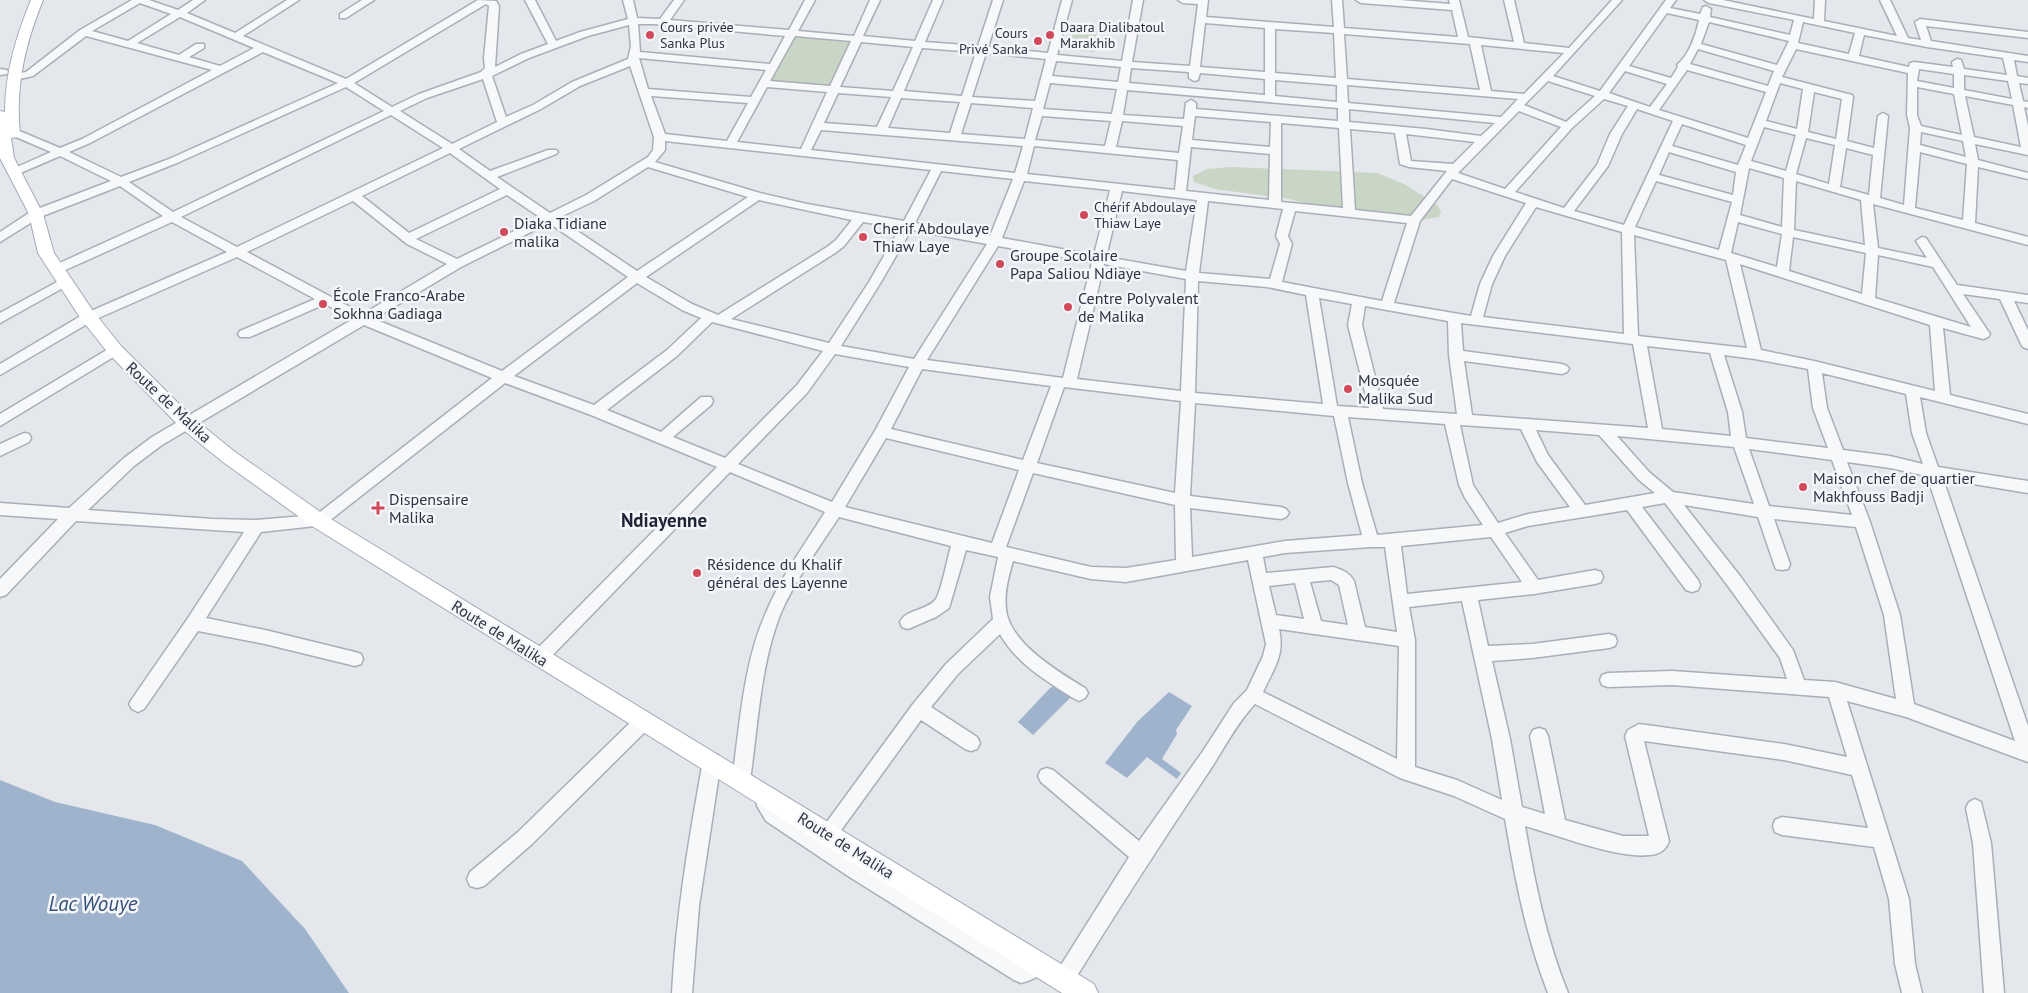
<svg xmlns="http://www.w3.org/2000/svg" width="2028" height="993" font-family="'PT Sans',sans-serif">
<rect width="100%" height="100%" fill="#e4e7ec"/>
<path fill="#c9d6c5" d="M1073 30 1097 31 1094 52 1070 50Z
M793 37 850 42 830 87 771 82Z
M1232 167 1377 173 1406 185 1437 205 1441 212 1439 217 1421 220 1331 209 1289 199 1215 189 1194 182 1193 176 1207 169Z"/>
<path fill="#9fb4cc" d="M1057 685 1076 692 1033 735 1018 722 1050 688Z
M1169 692 1192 706 1176 730 1177 734 1162 759 1181 773 1177 779 1147 757 1127 778 1105 763 1138 721Z
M0 780 55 802 155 825 242 861 305 929 349 993H0Z"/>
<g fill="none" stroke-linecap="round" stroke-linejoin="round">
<g stroke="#a9aeb7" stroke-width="3">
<path id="minor" d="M132 0H149L178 10 193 0H205L187 13 235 33 287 0H299L243 36 346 79 478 0 496 1 499 6 495 67 521 54 548 44 525 0H535L556 41 580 32 628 19 623 0H633L637 18 660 19 674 0H684L670 20 789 30 805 0H815L798 31 854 36 870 0H880L863 36 915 41 933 0H943L925 42 978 46 993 0H1003L988 47 1048 53 1062 0H1072L1057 55 1122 61 1133 0H1143L1132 62 1190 66 1198 4 1183 3 1178 0H1208L1206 17 1334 27 1332 0H1342L1344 28 1458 37 1452 10 1361 3 1356 0H1400L1450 4 1449 0H1459L1468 37 1514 42 1504 0H1514L1524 43 1569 48 1612 0H1622L1553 76 1600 91 1666 0H1676L1670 8 1700 14 1703 7 1706 6 1711 9 1710 17 1790 35 1794 20 1709 3 1704 0H1723L1814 19 1815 0H1825L1824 21 1897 36 1880 0H1890L1908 38 1921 40 1915 22 1920 19 2028 32V38L1926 26 1931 41 2028 56V62L2014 60 2017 76 2028 78V84L2019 83 2023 101 2028 102V108L2024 107 2028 126V155L1975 144 1978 160 2028 173V179L1978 167 1975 223 2028 237V245L1873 204 1878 248 1927 258 1916 241 1922 237 1926 238 1957 285 2028 295V303L2014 301 2028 330V349L2023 347 2021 344 2000 299 1963 294 1990 334 1988 337 1983 339 1943 328 1950 395 2028 414V424L1920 397 1926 433 1938 467 2028 481V493L1943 479 2028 726V762L1906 717 1847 701 1909 899 1915 964 1922 993H1902L1895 964 1889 899 1874 847 1782 835 1775 832 1773 826 1775 820 1782 817 1868 828 1852 775 1784 760 1644 741 1669 841C1667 847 1663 852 1656 854 1624 862 1558 835 1525 826 1535 883 1546 939 1568 993H1548C1526 937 1515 878 1505 819L1454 796 1400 778 1255 704C1235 725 1222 753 1206 776 1159 846 1114 916 1070 987L1063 990 1056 987 1053 980 1056 973 1129 857 1041 782 1038 776 1041 770 1047 768 1053 770 1139 841 1203 751 1234 703 1247 690 1263 656 1266 644 1248 560 1126 582 1091 579 1013 561C1008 578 1003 597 1007 615 1015 646 1059 672 1085 688L1088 693 1085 698 1079 701 1073 698C1046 681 1016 663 1000 634L958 674 931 707 977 737 980 743 977 749 971 751 965 749 921 720 834 840 830 842 1023 962 1037 953 1044 956 1047 963C1042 975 1034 980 1021 983L1014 980 848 876 766 821 757 806 755 794 758 788 764 785 770 788 775 802 780 809 818 834 913 704 946 664 993 619 990 597 998 557 966 550 949 608 936 617 908 629 902 627 900 622C906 609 927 611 936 599 941 592 948 556 951 546L839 517C818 549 795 580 780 615 760 667 758 726 750 780L747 786 741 788 735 786 732 780C740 726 743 665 765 615 780 578 804 546 825 512L730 472 545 663 539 665 533 663 531 658 533 653 717 467 591 415 505 383 324 525 261 532 206 618 265 630 355 652 361 654 363 659 361 664 355 666 265 644 198 631 144 709 138 712 132 709 129 704 132 699 188 618 244 532 76 521 6 595 0 597V579L58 519 0 515V503L69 508 124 458 152 437 353 319 325 304 250 337H240L238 334 240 331 315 299 237 257 94 320 0 375V364L84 314 227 252 172 222 61 272H53L51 269 53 266 163 216 120 186 40 217 0 242V232L32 211 111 181 60 156 18 174H10L8 172 10 170 51 152 9 134 7 132 9 130H17L60 148 82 139 212 70 86 36 33 76 15 80 10 77 11 75 26 72 80 30ZM140 3 171 14 128 41 92 31ZM486 4 489 6 484 58 485 68 481 72 419 94 392 107 354 83ZM1667 13 1699 20C1696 35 1689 55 1677 65L1678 67 1671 78 1629 66ZM180 17 254 48 220 66 189 57 204 48V44H196L179 55 137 43ZM1709 22 1789 41 1777 65 1701 44ZM1803 22 1855 33 1849 54 1798 43ZM1205 23 1265 28V72L1200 67ZM638 24H653L785 36 770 64 640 52ZM629 25 631 46 628 59 572 82 533 105 506 117 492 76 529 58 588 36ZM1275 29 1334 33 1336 78 1275 73ZM1344 34 1470 44 1480 90 1347 79ZM1864 35 1927 47 2003 58 2007 75 1964 69 1961 60 1957 59 1952 62 1953 67 1914 62 1910 63 1909 67 1859 56ZM795 36 851 41 830 86 770 81ZM861 42 913 47 893 91 840 87ZM1481 45 1564 53 1524 94 1491 91ZM922 48 976 52 962 96 904 91ZM1698 49 1774 71 1768 86 1690 64ZM1796 49 1908 73 1907 115 1910 128 1904 205 1880 198 1888 116 1883 113 1878 116 1874 148 1847 141 1853 97 1852 95 1782 77ZM263 52 338 83 169 159 121 177 69 152 90 143ZM986 53 1046 59 1035 101 972 97ZM639 58 766 70 751 97 648 89ZM1056 61 1121 67 1118 82 1052 76ZM630 66 654 137 653 150 648 157 586 195 550 213 497 177 556 154 558 152 556 150H548L490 171 459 149 541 109 580 86ZM1131 68 1189 72V78L1194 81 1198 80 1200 73 1265 79V95L1129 83ZM1919 69 1954 74V88L1917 81ZM1687 70 1766 92 1748 138 1659 110ZM1625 71 1667 84 1650 107 1609 93ZM1964 75 2008 81 2012 99 1964 90ZM483 79 497 122 452 144 400 111 427 98ZM1275 80 1337 85V102L1275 96ZM1548 81 1595 96 1566 122 1524 105ZM1050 83 1117 89 1112 114 1043 109ZM1780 83 1803 89 1797 129 1766 121ZM1347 85 1518 99 1501 117 1348 103ZM346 87 384 111 173 212 129 182 177 163ZM767 87 827 92 801 149 737 142ZM1917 87 1954 94 1962 135 1921 126 1917 115ZM1127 90 1338 108V121L1196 109V103L1191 100 1186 103 1184 119 1123 115ZM1814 92 1842 99 1836 139 1808 132ZM838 93 891 97 877 127 824 123ZM651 96 748 103 727 141 665 134ZM1965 96 2013 105 2021 147 1974 137ZM901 98 960 102 950 133 888 128ZM1604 99 1628 106 1610 134 1597 165 1564 208 1515 192 1572 128ZM971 103 1033 108 1025 139 961 134ZM1349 109 1495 123 1481 136 1426 129 1349 122ZM1637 109 1673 121 1624 225 1574 211 1608 166 1622 134ZM1519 111 1561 127 1505 189 1458 173ZM391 115 443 148 237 247 181 217ZM1042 116 1111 121 1105 146 1035 140ZM1195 116 1271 122 1270 147 1192 140ZM1122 121 1183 126 1179 153 1116 147ZM1281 123 1339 128 1343 208 1281 202ZM1682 124 1746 145 1738 165 1672 146ZM1764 127 1796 135 1786 171 1751 161ZM1350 129 1395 133 1400 164 1409 167 1447 171 1411 216 1355 210ZM821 130 1023 146 1015 173 811 150ZM1921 132 1963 141 1966 157 1920 145ZM1406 134 1475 142 1453 164 1411 161ZM1806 138 1835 145 1829 184 1796 174ZM665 141 931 170 904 221 807 204 760 193 655 162 665 150ZM1034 146 1178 160 1175 190 1027 174ZM1191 147 1270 154 1269 200 1186 191ZM1846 148 1873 155 1869 195 1840 187ZM1669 152 1736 172 1733 195 1659 175ZM1920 152 1967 164 1963 220 1915 208ZM450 153 500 189 409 233 362 196ZM648 167 748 197 637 271 558 218 594 201ZM1749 168 1784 178 1782 227 1740 215ZM941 171 1013 179 990 236 915 223ZM1452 179 1526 203 1493 256 1480 284 1471 316 1394 303 1420 221ZM1024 181 1110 190 1094 255 1002 238ZM1656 181 1732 202 1719 250 1635 227ZM1796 181 1861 200 1865 245 1794 230ZM1122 191 1197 200 1186 271 1106 257ZM507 195 541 218 457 259 416 239ZM759 200 852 220 836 240 827 247 718 315 692 304 646 277ZM353 201 407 244 447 264 363 314 247 252ZM1208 201 1283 209 1276 236 1280 244 1270 279 1199 273ZM1536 207 1622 232 1624 334 1483 317 1492 284 1505 256ZM1295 211 1407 223 1382 301 1282 282 1292 244 1288 236ZM863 222 900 228 869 282 829 343 731 319 835 253 844 246ZM1738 222 1782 234 1777 267 1731 253ZM549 223 628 277 502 371 374 319 461 267ZM911 230 987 244 914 359 841 346 881 282ZM1634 235 1726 260 1747 348 1638 336ZM1793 237 1866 253 1862 294 1789 271ZM998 246 1092 262 1063 378 927 360ZM1878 255 1933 267 1971 327 1875 298ZM1104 264 1186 279 1181 391 1077 379ZM1740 264 1930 325 1935 391 1814 361 1761 350ZM1198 281 1267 287 1306 295 1323 404 1195 393ZM637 283 682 310 701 318 667 350 594 405 514 376ZM1319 298 1352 304 1348 325 1369 408 1337 406ZM1365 306 1448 321 1449 355 1457 414 1383 409 1362 325ZM712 322 823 351 797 385 725 458 673 437 711 405 713 401 711 397H701L661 432 607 410 677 356ZM1461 323 1633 344 1648 428 1472 415 1464 361 1562 374 1567 372 1569 369 1567 366 1562 364 1463 351ZM364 325 492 378 316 515 256 520 212 519 88 510 134 466 162 445ZM1647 346 1710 353 1728 412 1731 436 1662 429ZM835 354 909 367 876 429 832 502 738 464 807 393ZM1724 355 1755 359 1808 369 1813 408 1828 448 1746 438 1742 412ZM922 369 1051 386 1023 460 891 429ZM1822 373 1906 394 1912 433 1923 464 1890 456 1843 450 1827 408ZM1064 387 1181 401 1175 493 1037 463ZM1195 403 1334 416 1348 483 1362 535 1285 541 1192 557 1190 508 1281 519 1286 517 1289 513 1286 509 1281 507 1190 496ZM1348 417 1445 424 1459 485 1465 498 1483 525 1377 535 1362 483ZM1460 425 1521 429 1537 462 1570 507 1528 514 1498 523 1473 485ZM1536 430 1599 435 1639 480 1655 493 1585 505 1548 455ZM1617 436 1734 447 1754 504 1673 492 1649 472ZM886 438 1019 470 992 543 845 507ZM1749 449 1832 460 1852 515 1769 506ZM1847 462 1890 468 1927 476 2015 741 1914 704 1900 615 1870 522ZM1033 473 1175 505 1176 560 1126 568 1091 567 1006 547ZM1665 503 1728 586 1780 658 1787 679 1672 671 1608 673 1602 675 1600 680 1602 685 1608 687 1672 685 1829 697 1847 757 1784 744 1639 724 1628 730 1625 736 1649 836H1623L1565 820 1548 736 1545 730 1539 728 1533 730 1530 736 1545 814 1522 807 1510 739 1492 661 1532 658 1609 648 1615 646 1617 641 1615 636 1609 634 1532 644 1488 646 1478 600 1534 594 1595 584 1601 582 1603 577 1601 572 1595 570 1538 580 1505 533 1528 526 1627 510 1686 590 1692 592 1698 590 1700 585 1698 580 1642 507ZM1684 505 1758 517 1774 564 1776 569 1782 570 1788 569 1790 564 1774 519 1856 527 1884 615 1896 699 1835 682 1804 680 1793 650 1740 576ZM1491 537 1522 582 1407 594 1401 546ZM1371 547H1385L1397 632 1365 627 1354 581C1350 573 1341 569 1333 567L1266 573 1263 557 1285 553ZM1331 580 1339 585 1348 625 1321 621 1310 582ZM1295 583 1304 619 1276 615 1269 586ZM1462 601 1492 739 1502 800 1457 780 1415 767V640L1409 607ZM1279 629 1399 646 1397 759 1263 692C1274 668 1285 655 1279 629Z
M362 0H374L346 18H340V14Z
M0 69 7 70 8 72 7 74 0 75Z
M66 277 72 281 70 284 0 323V313Z
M115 345 120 347 122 350 120 353 0 426V414Z
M24 433 29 434 31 438 29 442 0 456V444Z
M644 713 650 715 653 721 650 727 532 844 484 886 477 888 470 886 467 879 470 872 518 832 638 715Z
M712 753 718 755 721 761 699 906 692 993H672C676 915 689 838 703 761L706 755Z
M1975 799 1981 802 1991 843 2004 993H1984L1973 843 1966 808 1969 802Z"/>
</g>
<g stroke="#a3abb8" stroke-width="2">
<path id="major" d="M31 0H43C25 44 15 87 20 134L18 137 11 138 14 158 43 214 54 253 93 311 121 346 193 418 235 452 326 516 1094 984 1098 993H1062L312 526 223 462 181 428 109 354 81 319 38 253 29 214 0 158V111L5 112C5 73 16 36 31 0Z"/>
</g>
<use href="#minor" fill="#f7f8fa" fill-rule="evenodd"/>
<use href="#major" fill="#fff" fill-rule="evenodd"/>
</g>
<g fill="#d1495b" stroke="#f4f6f9" stroke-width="2">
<circle cx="650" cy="35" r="5"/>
<circle cx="1050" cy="35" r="5"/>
<circle cx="1038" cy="41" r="5"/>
<circle cx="1084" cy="215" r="5"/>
<circle cx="504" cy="232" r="5"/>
<circle cx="863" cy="237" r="5"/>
<circle cx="1000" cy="264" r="5"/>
<circle cx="323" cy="304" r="5"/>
<circle cx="1068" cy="307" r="5"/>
<circle cx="1348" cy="389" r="5"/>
<circle cx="1803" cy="487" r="5"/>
<path d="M375.5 500.5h5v5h5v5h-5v5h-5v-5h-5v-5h5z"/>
<circle cx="697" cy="573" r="5"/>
</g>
<g text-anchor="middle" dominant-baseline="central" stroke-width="5" stroke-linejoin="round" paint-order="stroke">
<g font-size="14" fill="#2b3445" stroke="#f4f6f9" text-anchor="start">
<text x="660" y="27">Cours privée<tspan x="660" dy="16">Sanka Plus</tspan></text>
<text x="1060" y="27">Daara Dialibatoul<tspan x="1060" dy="16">Marakhib</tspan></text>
<text x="1028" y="33" text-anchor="end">Cours<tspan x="1028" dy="16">Privé Sanka</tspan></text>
<text x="1094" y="207">Chérif Abdoulaye<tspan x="1094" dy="16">Thiaw Laye</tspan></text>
</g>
<g font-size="16" fill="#2b3445" stroke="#f4f6f9" text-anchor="start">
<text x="514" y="223">Diaka Tidiane<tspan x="514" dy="18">malika</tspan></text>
<text x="873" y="228">Cherif Abdoulaye<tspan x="873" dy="18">Thiaw Laye</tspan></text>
<text x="1010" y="255">Groupe Scolaire<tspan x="1010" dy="18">Papa Saliou Ndiaye</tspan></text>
<text x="333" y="295">École Franco-Arabe<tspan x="333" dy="18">Sokhna Gadiaga</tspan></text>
<text x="1078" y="298">Centre Polyvalent<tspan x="1078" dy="18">de Malika</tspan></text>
<text x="1358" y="380">Mosquée<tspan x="1358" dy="18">Malika Sud</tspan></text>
<text x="1813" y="478">Maison chef de quartier<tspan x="1813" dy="18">Makhfouss Badji</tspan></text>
<text x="389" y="499">Dispensaire<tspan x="389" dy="18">Malika</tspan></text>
<text x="707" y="564">Résidence du Khalif<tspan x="707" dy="18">général des Layenne</tspan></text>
</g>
<g font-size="16" fill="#2b3445" stroke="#f4f6f9">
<text transform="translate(169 402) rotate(43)">Route de Malika</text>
<text transform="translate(500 633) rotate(32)">Route de Malika</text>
<text transform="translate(846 845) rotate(32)">Route de Malika</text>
</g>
<g font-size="19" font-weight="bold" fill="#1d2536" stroke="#f4f6f9">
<text x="664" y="520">Ndiayenne</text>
</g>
<g font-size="21" font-style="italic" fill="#34527a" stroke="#f4f6f9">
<text x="93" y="903">Lac Wouye</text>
</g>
</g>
</svg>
